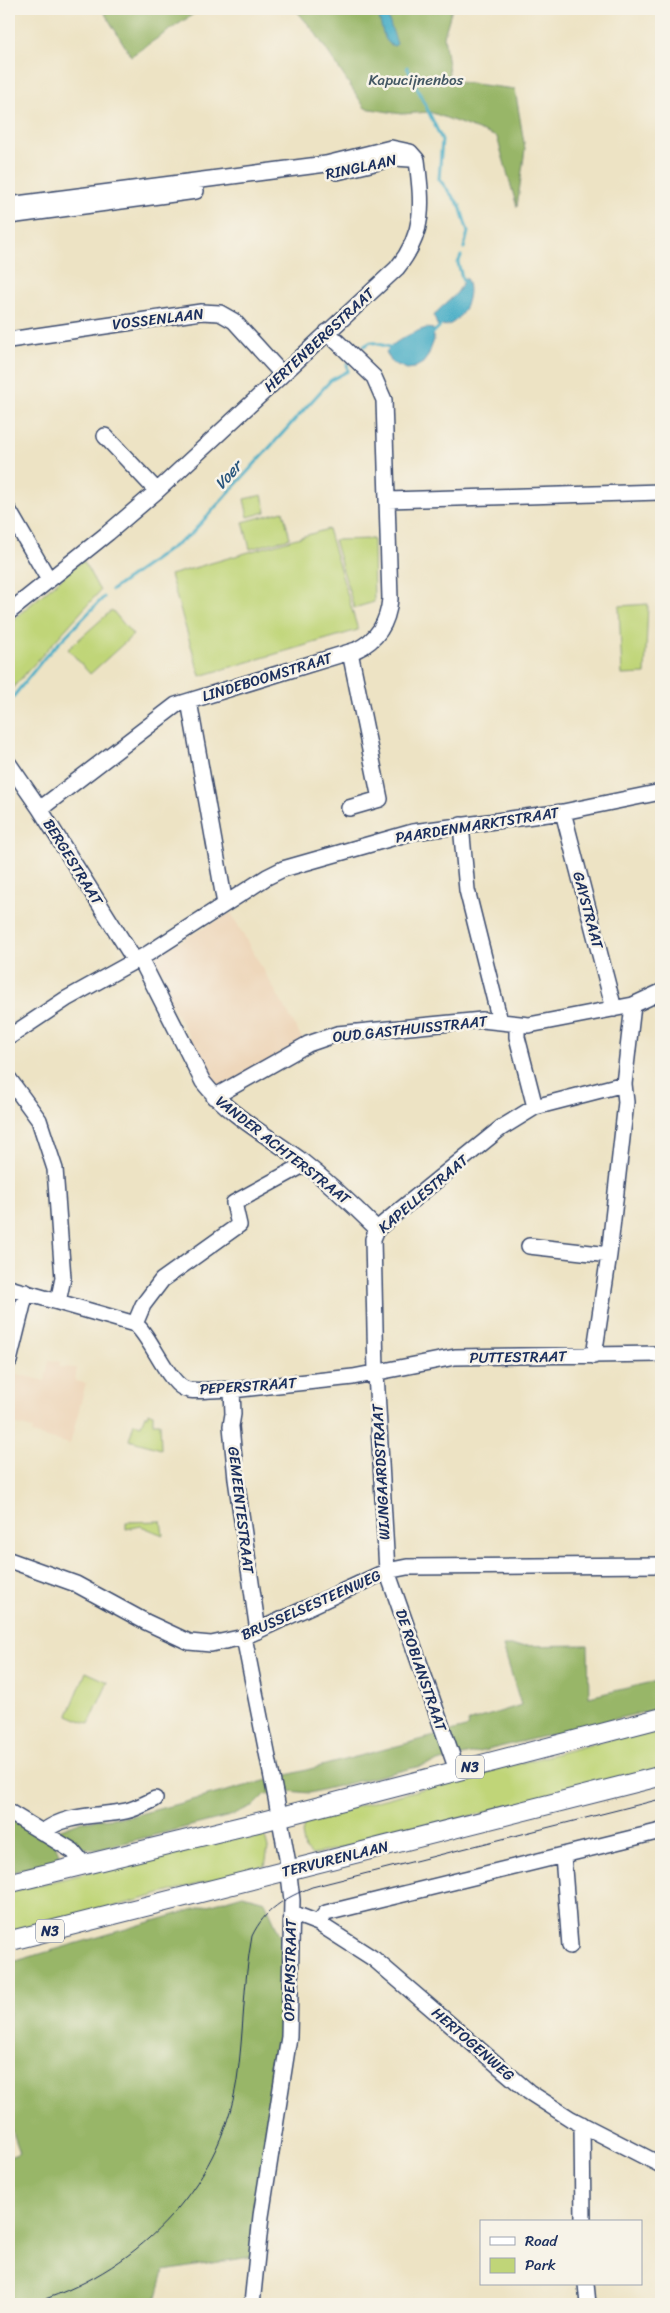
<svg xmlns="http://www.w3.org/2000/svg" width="670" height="2313" font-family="Sriracha,sans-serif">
<rect width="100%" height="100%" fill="#f7f3e8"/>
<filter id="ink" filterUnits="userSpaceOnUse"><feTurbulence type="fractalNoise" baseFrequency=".02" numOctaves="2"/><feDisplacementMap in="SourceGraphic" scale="10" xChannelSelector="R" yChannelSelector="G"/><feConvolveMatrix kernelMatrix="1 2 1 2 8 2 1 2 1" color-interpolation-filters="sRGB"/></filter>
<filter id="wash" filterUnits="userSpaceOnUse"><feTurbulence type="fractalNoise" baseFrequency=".0096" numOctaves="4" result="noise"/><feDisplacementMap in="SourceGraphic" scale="20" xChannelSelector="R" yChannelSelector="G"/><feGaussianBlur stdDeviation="1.12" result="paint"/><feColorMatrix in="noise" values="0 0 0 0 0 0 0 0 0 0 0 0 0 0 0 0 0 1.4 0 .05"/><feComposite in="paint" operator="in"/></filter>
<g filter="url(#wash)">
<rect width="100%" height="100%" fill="#ede3c4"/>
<path fill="#eed7bb" d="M231 913 303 1040 218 1089 148 963 150 958Z
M49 1360 60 1362 59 1367 77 1368 75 1381 86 1383 70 1444 32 1434 33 1429 9 1423V1389L13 1373 45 1381Z"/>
<path fill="#c0d578" stroke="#6e826b" d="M262 495 266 512 248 517 244 499Z
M283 511 290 538 250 549 243 522Z
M328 529 358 630 200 676 170 575Z
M373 539 374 602 354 608 334 540Z
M83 560 100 591 9 692V634L13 630 9 623Z
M648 604 645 674 622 675 619 606Z
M112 610 133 635 90 674 68 649Z
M149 1412 153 1414V1423H160L161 1449 129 1440 134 1423 141 1425 145 1415 148 1416Z
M161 1521 163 1535 141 1526 126 1529V1522Z
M86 1672 108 1682 89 1724 68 1715Z
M661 1726V1769L312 1855 305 1850 302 1834 305 1820Z
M263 1830 268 1848 265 1866 9 1935V1892Z"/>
<path fill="#98b668" stroke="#5a7263" d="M102 9H201L131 56Z
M295 9H452L444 36 450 81 515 89 525 149 517 207 497 137 430 112 401 114 365 108 314 31Z
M588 1645 589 1697 661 1680V1708L309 1793 289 1791 266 1794 256 1804 230 1816 100 1849C83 1851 70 1842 58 1830L82 1821 132 1816 469 1727 468 1722 521 1705 503 1646Z
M9 1818 55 1844 61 1859 9 1873Z
M243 1895 265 1901 285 1946 287 2009 256 2256 164 2271 155 2304H9V2157L20 2153 9 2121V1963Z"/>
<path fill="#47adc6" stroke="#316e92" d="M375 9H385L397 44 394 46C380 42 383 20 375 9Z
M466 278C476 295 459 332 437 325L434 316C441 305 454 299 460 288 462 284 462 282 466 278Z
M427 328 433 329 434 340 428 356 423 363 414 368 407 369 392 363 386 352C392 342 415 331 427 328Z"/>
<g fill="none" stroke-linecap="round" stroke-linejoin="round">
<path stroke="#47adc6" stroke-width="3" d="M407 67 442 140 439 179 460 206 468 232 464 248
M461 256 458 263 463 281
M431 335 442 324
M364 346 371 342 393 348
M112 590 191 534 331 380 348 371 347 364
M9 702 45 657 104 597"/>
</g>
</g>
<g filter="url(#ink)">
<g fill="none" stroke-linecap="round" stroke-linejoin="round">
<g stroke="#3a4a6d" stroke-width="18">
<path id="minor" d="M337 172 395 158 410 159
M9 205 326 164 391 148 410 152 417 160
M9 216 196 191
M9 340 201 312 220 313 234 321 282 374
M105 436 157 491
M388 500 661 492
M9 511 49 580
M9 612 108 533 157 491 397 268C426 232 422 203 417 160
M189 701 225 904
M9 764 40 809 135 961
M349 808 380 799 350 652
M40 809 176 705 356 650C378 640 388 622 390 599L384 400 374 377 327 332
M563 812 614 1009
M461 825 467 890 500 1021
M140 958 203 1082C229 1115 265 1134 298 1158 326 1180 352 1204 377 1229
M517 1024V1037L535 1107
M9 1037 66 999 149 953 267 877 283 869 413 832 563 812 661 792
M9 1079 39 1120 55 1169 63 1278 58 1302
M214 1097 308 1044 337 1034 482 1020 529 1025 633 1005 661 992
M529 1246 609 1255
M9 1288 135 1324C152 1337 169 1388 189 1390 203 1392 217 1388 232 1390L353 1377 455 1357 661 1354
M135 1324 143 1305 162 1280 239 1225 234 1203 305 1164
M594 1356 609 1255 626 1102 624 1084 633 1005
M9 1361 26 1292
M232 1390 233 1414 231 1426 236 1479 258 1631
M9 1560 76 1584 146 1622 189 1642 211 1644 244 1637 387 1571 407 1567 661 1565
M244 1637 276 1798 287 1858 292 1900 289 2037 261 2216 252 2304
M457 1770 387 1571 376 1373 373 1239 377 1229 400 1210 501 1128 535 1107 624 1084
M9 1812 73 1851 78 1857 80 1866
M43 1832C66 1813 98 1817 126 1811 136 1809 146 1803 155 1799
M563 1856 570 1946
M292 1913 318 1923 374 1959 529 2092 571 2119 661 2165
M318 1923 326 1913 661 1831
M582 2124 583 2222
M586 2284 588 2304"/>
</g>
<g stroke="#3a4a6d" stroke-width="21">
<path id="major" d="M9 1883 264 1821 661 1718
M9 1941 661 1776"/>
</g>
<use href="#minor" stroke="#fff" stroke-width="15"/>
<use href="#major" stroke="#fff" stroke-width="19"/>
<path stroke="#1b2f5e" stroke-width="1" d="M29 2304C133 2275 220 2189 237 2080 244 2032 243 1984 252 1936 265 1909 285 1898 312 1887L661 1799"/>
</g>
</g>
<g text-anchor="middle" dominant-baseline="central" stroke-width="5" stroke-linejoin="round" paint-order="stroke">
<g fill="#f7f3e8" stroke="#5d6a87" stroke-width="1">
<rect x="456" y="1755.5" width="28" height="23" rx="4"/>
<rect x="36" y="1919.5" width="28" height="23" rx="4"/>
</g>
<g font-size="14" font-weight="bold" fill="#1b2f5e">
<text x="470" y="1767">N3</text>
<text x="50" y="1931">N3</text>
</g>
<g font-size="15" fill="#445864" stroke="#f7f3e8">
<text x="416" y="80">Kapucijnenbos</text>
</g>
<g font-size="15" fill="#1b2f5e" stroke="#f7f3e8">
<text transform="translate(361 167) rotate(-12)">RINGLAAN</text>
<text transform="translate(158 319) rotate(-7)">VOSSENLAAN</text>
<text transform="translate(319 340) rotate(-43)">HERTENBERGSTRAAT</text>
<text transform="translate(267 677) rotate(-17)">LINDEBOOMSTRAAT</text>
<text transform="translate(477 825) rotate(-9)">PAARDENMARKTSTRAAT</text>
<text transform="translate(73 862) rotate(58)">BERGESTRAAT</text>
<text transform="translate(588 910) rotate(75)">GAYSTRAAT</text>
<text transform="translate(410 1029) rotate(-6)">OUD GASTHUISSTRAAT</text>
<text transform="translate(283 1150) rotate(38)">VANDER ACHTERSTRAAT</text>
<text transform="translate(423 1194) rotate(-40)">KAPELLESTRAAT</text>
<text transform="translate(518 1357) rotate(-1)">PUTTESTRAAT</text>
<text transform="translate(248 1386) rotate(-4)">PEPERSTRAAT</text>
<text transform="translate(381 1472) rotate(-93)">WIJNGAARDSTRAAT</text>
<text transform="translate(241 1510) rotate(83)">GEMEENTESTRAAT</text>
<text transform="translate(311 1605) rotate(-24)">BRUSSELSESTEENWEG</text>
<text transform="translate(421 1670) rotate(71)">DE ROBIANSTRAAT</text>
<text transform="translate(335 1859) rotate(-14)">TERVURENLAAN</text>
<text transform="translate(290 1970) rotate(-89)">OPPEMSTRAAT</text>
<text transform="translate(473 2044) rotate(41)">HERTOGENWEG</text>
</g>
<g font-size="16" font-style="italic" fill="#28557d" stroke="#f7f3e8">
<text transform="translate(228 475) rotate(-48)">Voer</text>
</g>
</g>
<rect width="670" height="2313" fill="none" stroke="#f7f3e8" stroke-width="30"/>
<rect x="480" y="2220" width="162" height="65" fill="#f7f3e8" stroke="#9fa5b1"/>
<rect x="490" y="2237" width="25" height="8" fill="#ffffff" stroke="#9fa5b1"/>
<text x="525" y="2246" font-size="15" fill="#1b2f5e">Road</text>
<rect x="490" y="2258" width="25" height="15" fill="#c0d578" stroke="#9fa5b1"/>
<text x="525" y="2270" font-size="15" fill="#1b2f5e">Park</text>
</svg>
